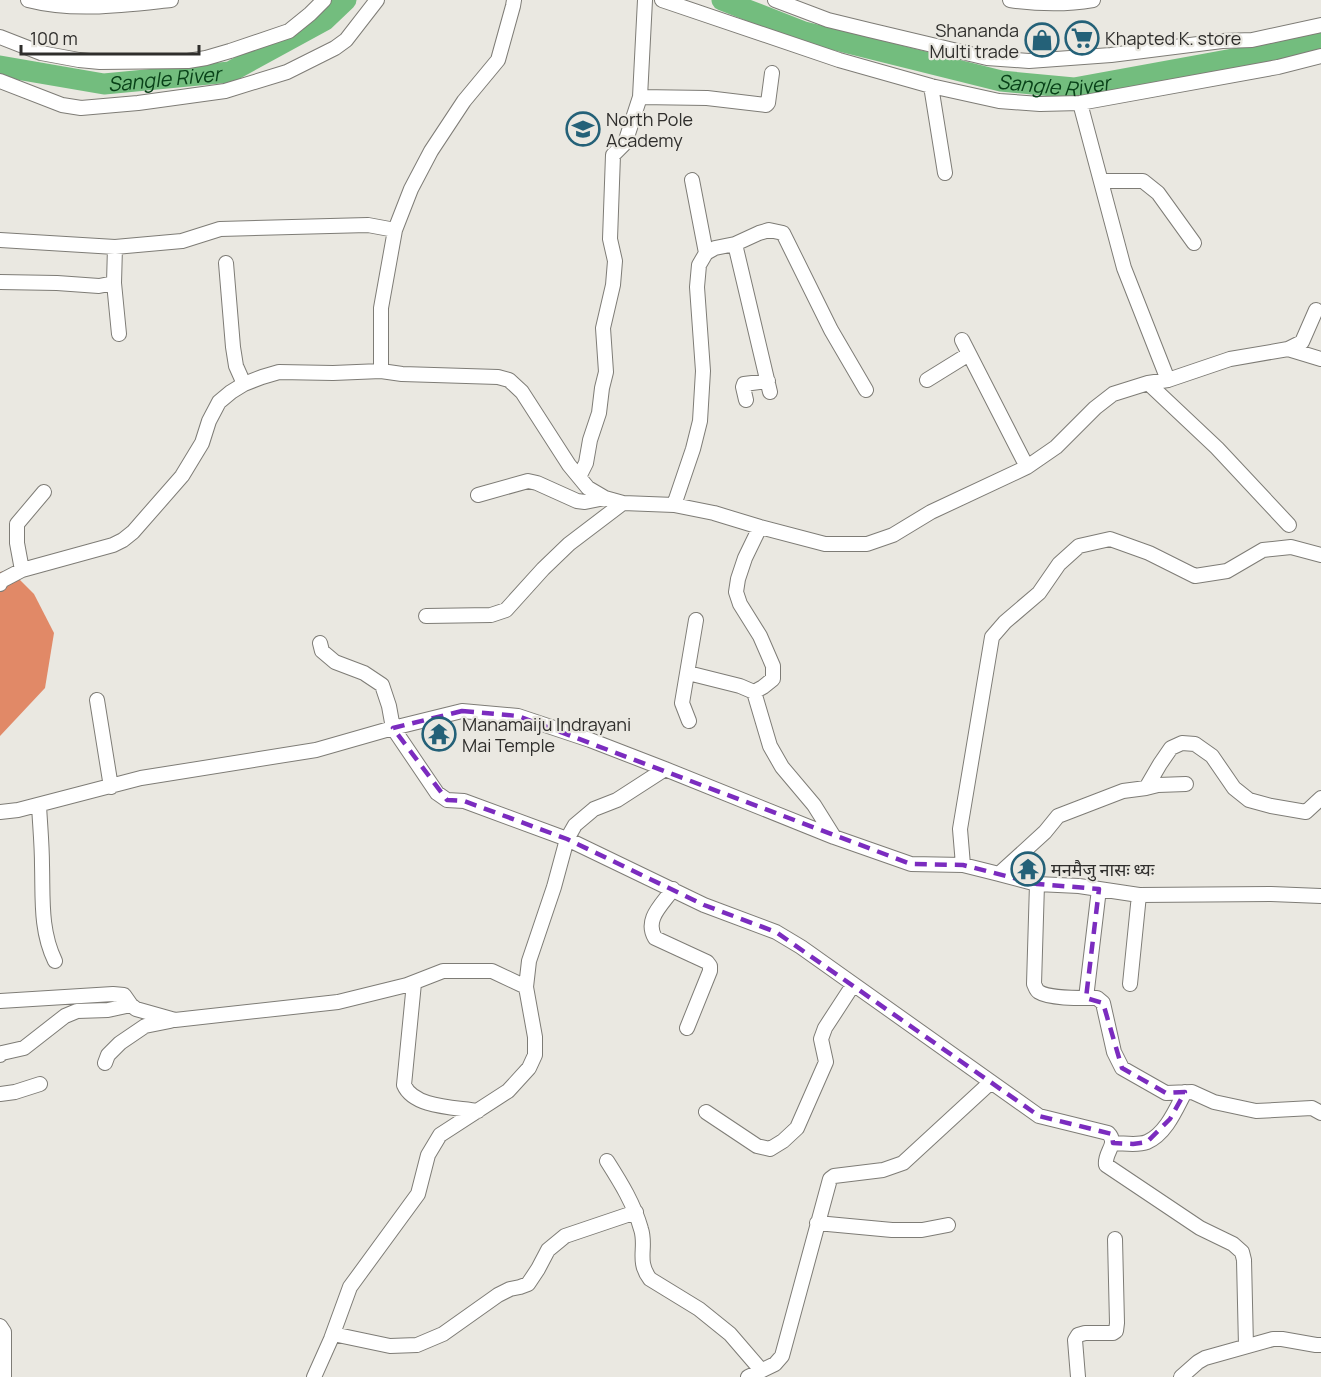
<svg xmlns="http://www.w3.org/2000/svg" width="1321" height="1377" font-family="Manrope,'Noto Sans Devanagari',sans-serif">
<rect width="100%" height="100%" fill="#eae8e1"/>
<path fill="#e18967" d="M10 570 34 594 54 633 45 688 0 736V572Z"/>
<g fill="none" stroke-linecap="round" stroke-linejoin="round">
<g stroke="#73bd7e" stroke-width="21">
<path id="s1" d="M722 0 804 32 1001 81 1074 88 1321 43"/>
<path id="s2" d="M0 66 104 84 230 72 325 20 346 0"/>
</g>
<g stroke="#7e7c76" stroke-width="16">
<path id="minor" d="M28 0C74 12 124 5 171 0
M662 0 839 60 931 86 999 101 1040 104 1080 103 1278 67 1321 56
M775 0 828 20 869 30 987 58 1029 61 1111 55 1222 41 1252 40 1321 25
M1010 0C1037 4 1065 5 1093 0
M0 37 41 53 79 60 100 62 188 61 206 58 230 51 289 31 310 14 324 0
M0 81 62 105 81 108 138 103 225 91 287 72 335 48 346 40 377 0
M931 86 945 173
M640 97 707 98 766 105 768 103 772 73
M1080 103 1124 268 1168 380
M692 180 706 253
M1101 181H1143L1158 193 1194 243
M395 230 411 189 431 151 464 101 498 60 513 6 514 0
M0 240 115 247 182 241 220 229 368 225 395 230 381 308V371
M735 244 770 392
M115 247 114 283 119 334
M226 263 233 347 236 366 244 384
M0 282 57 283 99 286 114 283
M962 340 1027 467
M1288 349 1302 342 1316 310
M927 380 969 354
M1148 383 1217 448 1289 525
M746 400 743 387 744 384 768 381
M579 477 586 463 590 440 599 413 602 388 606 372 603 328 613 285 615 261 610 239 613 155 625 143 640 97 645 0
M478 495 528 481 537 483 577 501 585 502 605 498
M674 505 693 449 700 421 703 371 697 287 699 265 706 253 715 248 735 244 759 233 769 230 783 233 831 330 866 390
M22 570 17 543V524L44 492
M0 584 1 581 22 570 113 545 123 540 133 532 182 476 202 443 209 421 219 402 231 392 244 384 262 377 279 372 333 373 381 371 402 374 498 377 509 380 522 392 569 465 588 488 605 498 623 503 674 505 714 513 760 527 825 544H867L893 535 931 512 1027 467 1056 447 1095 408 1113 394 1148 383 1168 380 1230 359 1288 349 1321 359
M426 616 491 615 506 610 543 569 569 544 623 503
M688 673 740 686 754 692 763 687 773 679V666L760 636 740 604 736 592 738 579 745 558 760 527
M754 692 770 746 782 767 814 805 834 837
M97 700 111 787
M689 721 682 703 696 620
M1186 784 1158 785 1146 788 1123 791 1058 816 1045 832 999 874 963 865 911 864 834 837 665 769 617 800 594 809 575 825 567 839 704 905 776 932 801 947 1039 1116 1108 1133C1119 1144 1104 1152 1106 1165L1200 1228 1233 1244 1242 1252 1244 1260 1246 1346
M1146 788 1160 764 1171 748 1182 743 1195 744 1212 756 1234 788 1249 800 1271 806 1306 812 1321 798
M39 805C40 825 42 845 42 865 43 898 40 930 55 961
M0 812 18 810 141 778 316 750 393 728 462 711 518 716 590 740 665 769
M963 865 960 829 992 637 1005 622 1039 593 1059 564 1079 546 1110 539 1149 553 1195 576 1227 571 1263 550 1291 547 1321 555
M999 874 1037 884 1079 886 1139 895 1271 894 1321 896
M1037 884 1034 984C1036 988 1036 990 1039 992 1050 999 1084 998 1097 998L1103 1003 1114 1052 1122 1068 1166 1093 1192 1092 1214 1102 1256 1111 1312 1108 1321 1113
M673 889C662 905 644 919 655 938L707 962 710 966V971L687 1028
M414 983 404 1085C414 1108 455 1107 478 1111
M1130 984 1139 895
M1086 998 1099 889
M0 1001 113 994 124 995 131 1005 136 1009 175 1020 338 1002 407 985 443 971H492L526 987
M0 1055 2 1053 24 1048 65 1016 77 1011 108 1010 131 1005
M105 1063 108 1055 120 1043 145 1026 170 1021
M0 1094 15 1092 40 1084
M706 1112 757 1146 770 1149 783 1141 797 1128 826 1062 821 1039 825 1028 853 985
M1113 1143C1124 1143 1137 1146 1147 1142 1166 1134 1176 1109 1185 1092
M607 1161C621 1183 634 1204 641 1229 647 1247 636 1261 650 1279L699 1309 730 1334 761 1370
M817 1223 892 1230H922L948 1225
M0 1326 4 1332V1377
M333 1334 390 1346 417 1345 443 1334 498 1295 510 1289 520 1287 528 1284 538 1269 548 1250 565 1236 636 1212
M314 1377 331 1339 350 1287 418 1194 428 1155 440 1135 508 1091 529 1068 535 1055V1037L526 987 529 961 554 887 567 839 464 801 447 800 437 793 393 728 389 706 382 685 364 673 335 662 322 651 320 643
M748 1377 775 1364 782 1356 830 1179 834 1176 883 1170 903 1163 991 1082
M1078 1377 1075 1340 1078 1335 1085 1333H1113L1116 1331 1117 1323 1115 1239
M1181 1377 1198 1362 1205 1358 1273 1339H1282L1316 1345H1321"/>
</g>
<use href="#minor" stroke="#fff" stroke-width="14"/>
</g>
<path fill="none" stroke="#7b2cbf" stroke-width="4.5" stroke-dasharray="12 8" stroke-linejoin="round" d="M462 711 518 716 911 864 963 865 1037 884 1099 889 1086 998 1103 1003 1122 1068 1166 1093 1185 1092 1170 1119 1147 1142 1133 1144 1113 1143 1112 1134 1039 1116 776 932 704 905 567 839 464 801 447 800 393 728Z"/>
<defs>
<g id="supermarket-ring" transform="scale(1.725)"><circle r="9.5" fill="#eae8e1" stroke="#246178" stroke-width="1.5"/><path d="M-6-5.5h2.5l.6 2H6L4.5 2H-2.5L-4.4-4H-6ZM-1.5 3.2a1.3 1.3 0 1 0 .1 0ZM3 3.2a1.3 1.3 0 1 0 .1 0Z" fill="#246178"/></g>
<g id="shop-ring" transform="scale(1.725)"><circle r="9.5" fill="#eae8e1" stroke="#246178" stroke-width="1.5"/><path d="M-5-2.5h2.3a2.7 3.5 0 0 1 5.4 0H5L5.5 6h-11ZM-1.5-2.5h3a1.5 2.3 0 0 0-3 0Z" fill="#246178"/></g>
<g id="school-ring" transform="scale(1.725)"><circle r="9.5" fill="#eae8e1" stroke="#246178" stroke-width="1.5"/><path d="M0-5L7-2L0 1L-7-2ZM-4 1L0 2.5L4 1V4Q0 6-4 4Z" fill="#246178"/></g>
<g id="temple-ring" transform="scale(1.725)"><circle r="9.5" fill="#eae8e1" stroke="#246178" stroke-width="1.5"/><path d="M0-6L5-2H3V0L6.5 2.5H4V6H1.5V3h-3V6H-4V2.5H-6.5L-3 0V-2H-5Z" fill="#246178"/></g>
</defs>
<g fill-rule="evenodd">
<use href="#supermarket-ring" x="1082" y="38"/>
<use href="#shop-ring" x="1042" y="40"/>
<use href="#school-ring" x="583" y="129"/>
<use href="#temple-ring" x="439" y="734"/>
<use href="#temple-ring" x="1028" y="869"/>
</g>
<g text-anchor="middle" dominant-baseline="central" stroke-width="4.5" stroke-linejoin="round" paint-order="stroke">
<g font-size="18" fill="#2f2e2c" stroke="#eae8e1" text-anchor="start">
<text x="1019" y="30" text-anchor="end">Shananda<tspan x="1019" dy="21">Multi trade</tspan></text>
<text x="1105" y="38">Khapted K. store</text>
<text x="606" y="119">North Pole<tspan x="606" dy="21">Academy</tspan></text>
<text x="462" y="724">Manamaiju Indrayani<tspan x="462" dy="21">Mai Temple</tspan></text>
<text x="1051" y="869">मनमैजु नासः ध्यः</text>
</g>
<g font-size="20" font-style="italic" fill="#084118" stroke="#eae8e1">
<text stroke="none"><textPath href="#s2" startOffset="166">Sangle River</textPath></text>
<text stroke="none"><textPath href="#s1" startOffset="344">Sangle River</textPath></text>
</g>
</g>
<path d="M21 45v9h178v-9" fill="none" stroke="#2f2e2c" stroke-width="3"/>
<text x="30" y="45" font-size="18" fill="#2f2e2c" stroke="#eae8e1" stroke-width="4.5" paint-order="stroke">100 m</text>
</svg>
